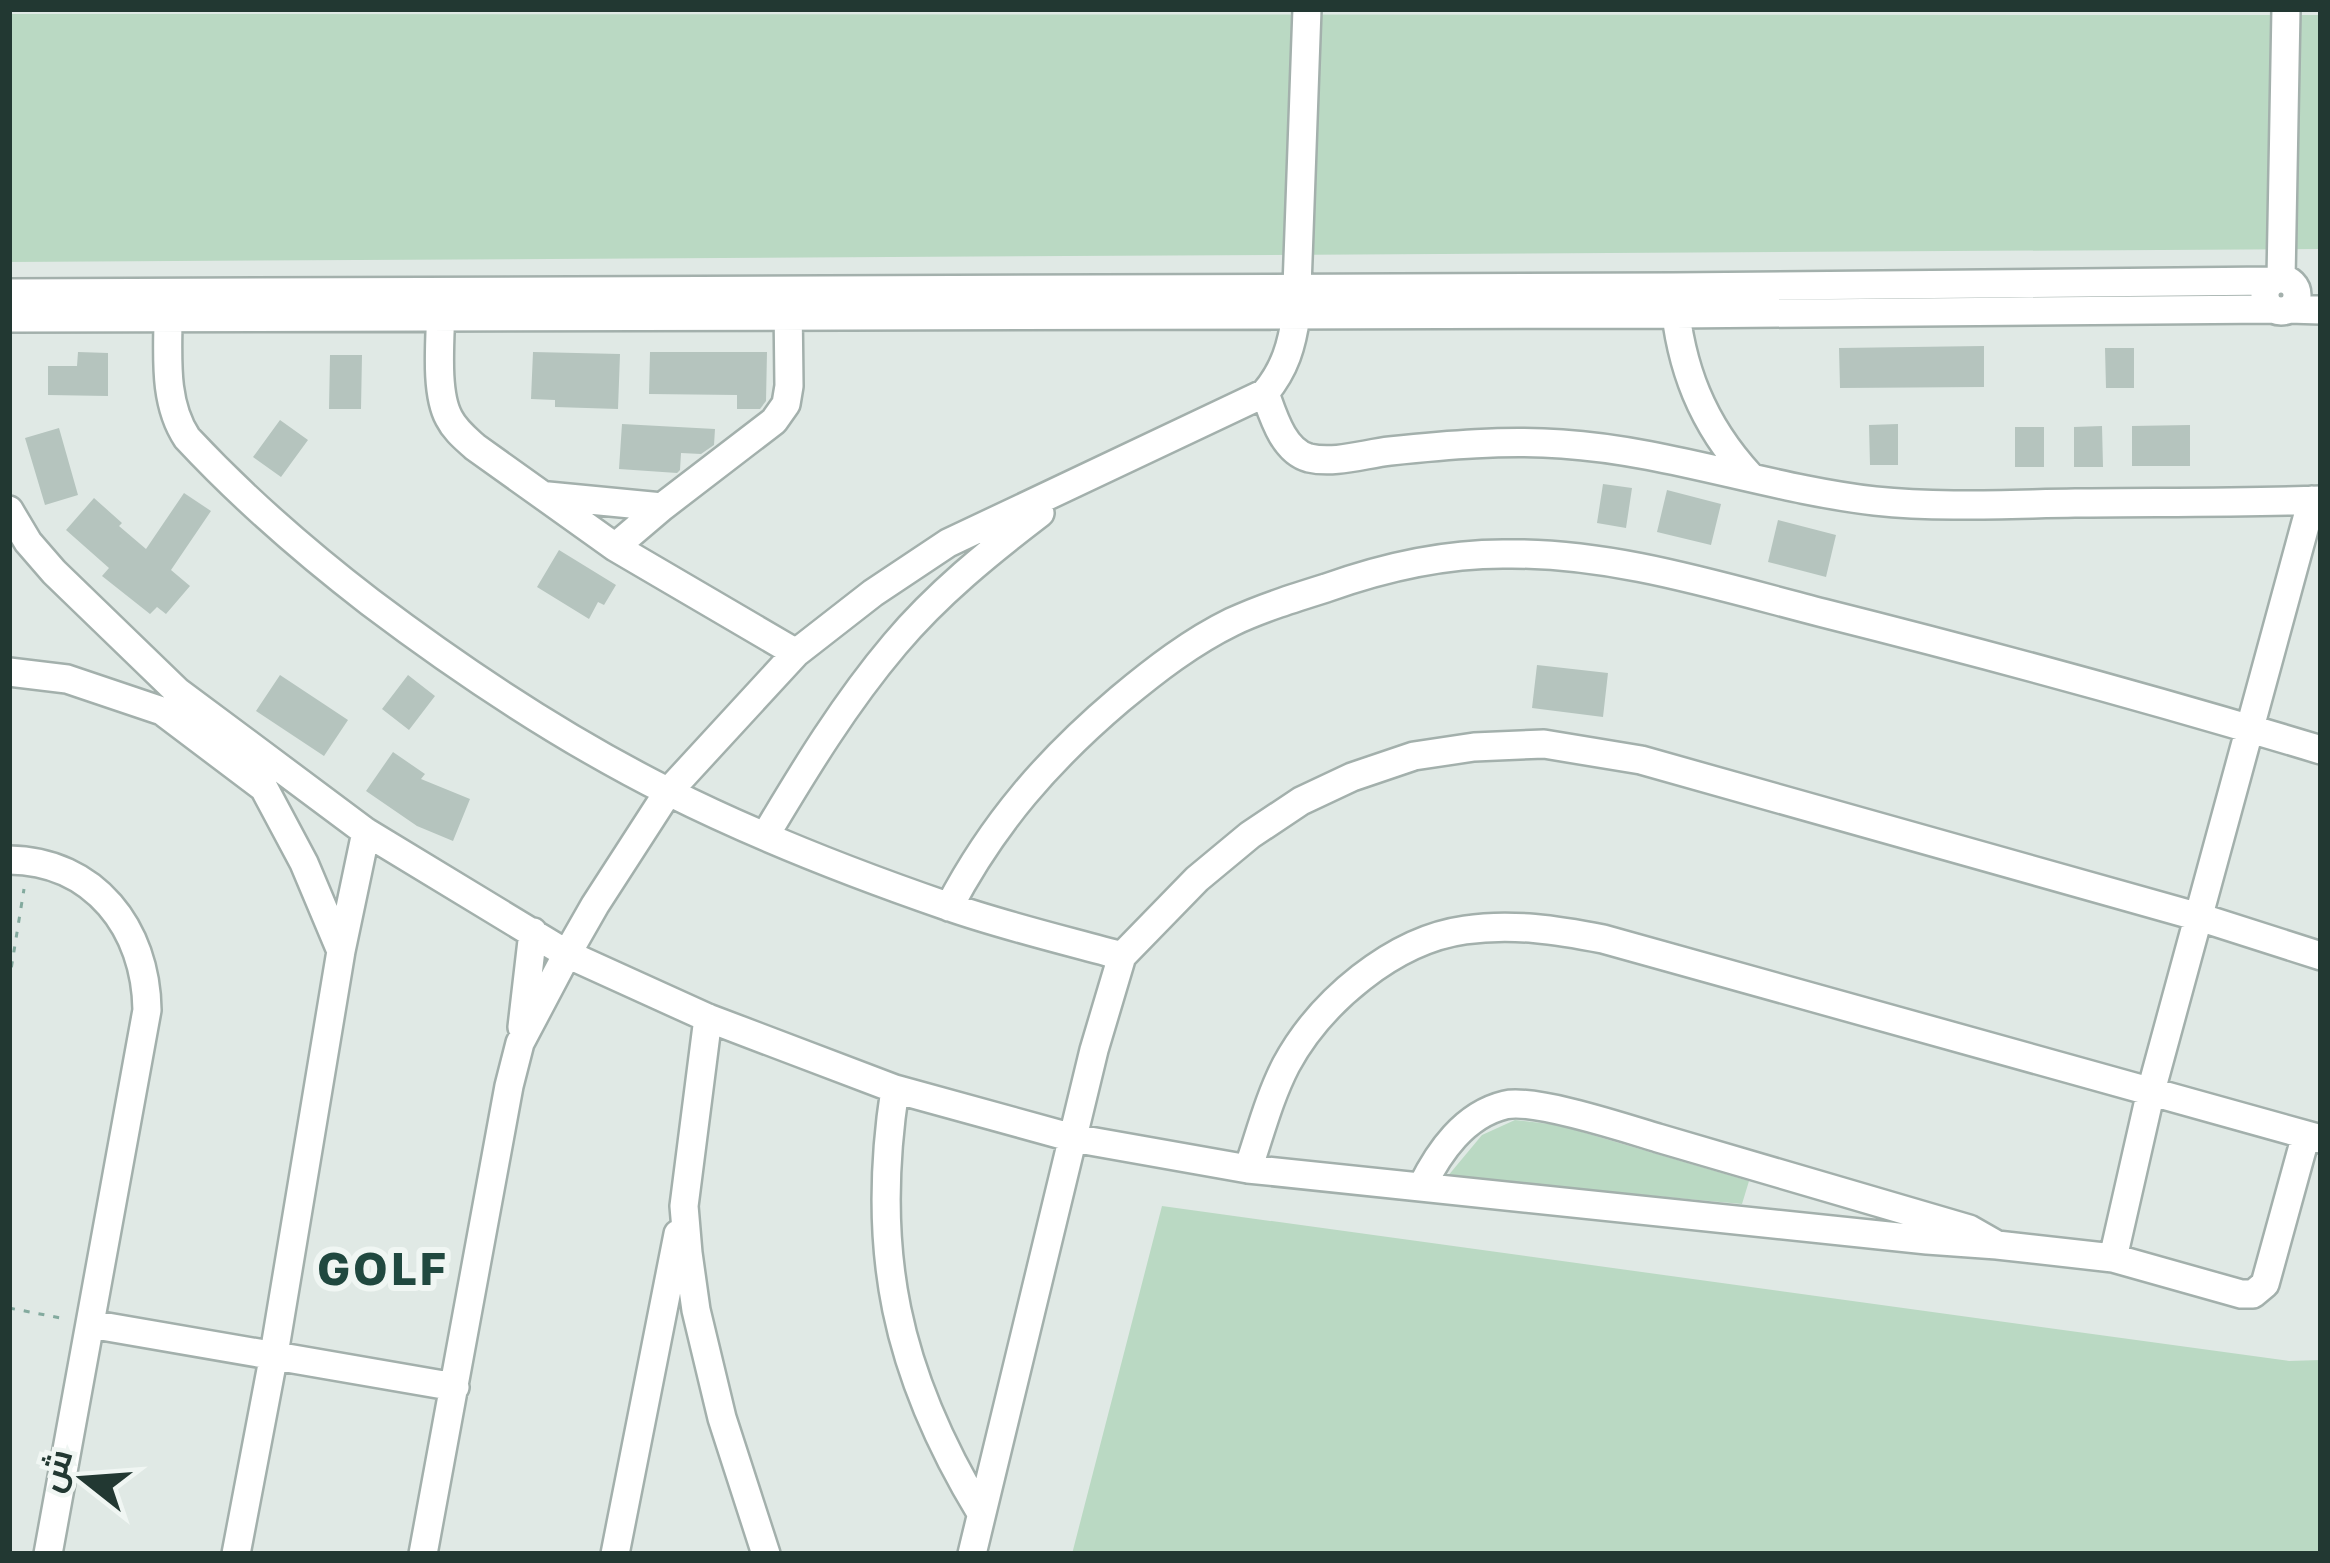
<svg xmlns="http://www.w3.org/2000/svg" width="2330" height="1563" font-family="'Golos Text',Cairo,sans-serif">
<rect width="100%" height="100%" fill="#e0e9e5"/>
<path fill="#bad9c3" d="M9 14 2321 15V249L9 262Z
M1515 1120 1558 1125 1749 1181 1742 1204 1447 1177 1482 1135Z
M1162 1206 2289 1361 2321 1360V1554H1072Z"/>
<path fill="#b5c4be" d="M1984 346V387L1840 388 1839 348Z
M2105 348H2134V388H2106Z
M78 352 108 353V396L48 395V366H77Z
M533 352 620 354 618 409 555 407V400L531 399Z
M650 352H767L766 401 760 409H737V395L649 394Z
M330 355H362L361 409H329Z
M280 420 308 440 281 477 253 457Z
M622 424 715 429 714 445 701 454 681 453 680 470 677 473 619 469Z
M1898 424V465H1870L1869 425Z
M2190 425V466H2132V426Z
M2102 426 2103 467H2074V427Z
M2015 427H2044V467H2015Z
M59 428 78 495 45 505 25 438Z
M1603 484 1632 488 1626 528 1597 523Z
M1667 490 1721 504 1711 545 1657 532Z
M184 493 211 511 171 570 190 586 166 614 157 607 150 614 102 576 109 568 66 530 94 498 122 523 119 526 146 549Z
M1778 520 1836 535 1826 577 1768 562Z
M559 550 616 585 604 605 598 602 589 619 537 587Z
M1537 665 1608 673 1603 717 1532 708Z
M280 675 348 720 324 756 256 711Z
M408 675 435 696 409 730 382 709Z
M393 752 425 774 421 779 470 799 453 841 417 826 366 791Z"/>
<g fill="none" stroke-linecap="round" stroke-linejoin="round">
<g stroke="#a3b0ac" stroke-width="32">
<path id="minor" d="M2281 279 2286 9
M2265 295a16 16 0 1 1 32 0a16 16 0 1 1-32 0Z
M9 293 1673 287 2272 281
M1674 297C1680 367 1702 424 1750 476
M441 301C441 333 434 391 449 418 455 430 465 438 475 447L615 547 796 653
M168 302C169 347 161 399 187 438 243 498 305 552 370 602 464 673 563 739 669 792 757 836 854 874 947 906 1004 926 1064 940 1122 956
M2289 309 2321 310
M9 318 1675 314 2272 309
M1265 393C1273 415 1283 451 1309 458 1335 464 1364 454 1390 451 1447 445 1505 440 1562 444 1669 451 1770 489 1875 501 1941 508 2009 504 2075 503 2157 502 2239 503 2321 500
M548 496 662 507
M9 510 28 542 54 572 177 691 366 832 567 954 708 1018 895 1089 1073 1138 1248 1169 1927 1240 1997 1245
M615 547 662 507 774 421 786 404 789 386 788 302
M9 672 67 679 162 711 264 788 304 863 341 951
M765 836C805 769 845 703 895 644 937 594 989 552 1040 513
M9 860C95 861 146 929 147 1010L48 1554
M949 907C993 823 1048 760 1120 699 1155 670 1191 642 1232 622 1262 608 1294 598 1326 588 1382 568 1443 554 1503 554 1612 552 1718 586 1823 613 1990 655 2156 700 2321 750
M708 1018 684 1206 688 1253 696 1310 722 1418 766 1554
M522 1027 533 932
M895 1089C870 1251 896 1373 981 1513
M1248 1169C1260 1134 1269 1098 1286 1065 1320 1002 1393 940 1465 930 1512 923 1557 930 1603 939L2321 1139
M1422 1186C1439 1152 1464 1115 1505 1105 1534 1098 1625 1128 1658 1138 1761 1168 1865 1198 1969 1229L1997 1245 2113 1258 2241 1294H2253L2265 1284 2306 1135
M2113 1258 2151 1091 2312 500
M90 1324 455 1387
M236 1554 274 1354 341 951 366 832
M423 1554 509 1086 520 1043 567 954 595 905 668 792 796 653 873 593 948 543 1265 393C1285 369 1292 345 1296 315L1307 9
M615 1554 678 1234
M972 1554 1094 1050 1122 956 1197 879 1250 835 1301 801 1352 777 1414 756 1474 747 1544 744 1641 760 2199 917 2321 956"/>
</g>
<path stroke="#83aa9e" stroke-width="3" stroke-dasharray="6 9" stroke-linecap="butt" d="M9 982 24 889
M9 1308 66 1319"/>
<use href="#minor" stroke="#fff" stroke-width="27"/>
</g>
<g text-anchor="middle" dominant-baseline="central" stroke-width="12" stroke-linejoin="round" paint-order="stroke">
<g font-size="45" font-weight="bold" letter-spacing="3" fill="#20483f" stroke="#f0f6f3">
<text x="383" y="1268">GOLF</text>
</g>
</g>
<rect width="2330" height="1563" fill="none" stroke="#223832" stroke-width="24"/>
<g transform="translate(84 1479) rotate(287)" stroke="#f0f6f3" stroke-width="9" paint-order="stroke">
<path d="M0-9L21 45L0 30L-21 45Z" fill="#223832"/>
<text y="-18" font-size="33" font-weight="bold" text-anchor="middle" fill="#223832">ش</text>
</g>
</svg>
